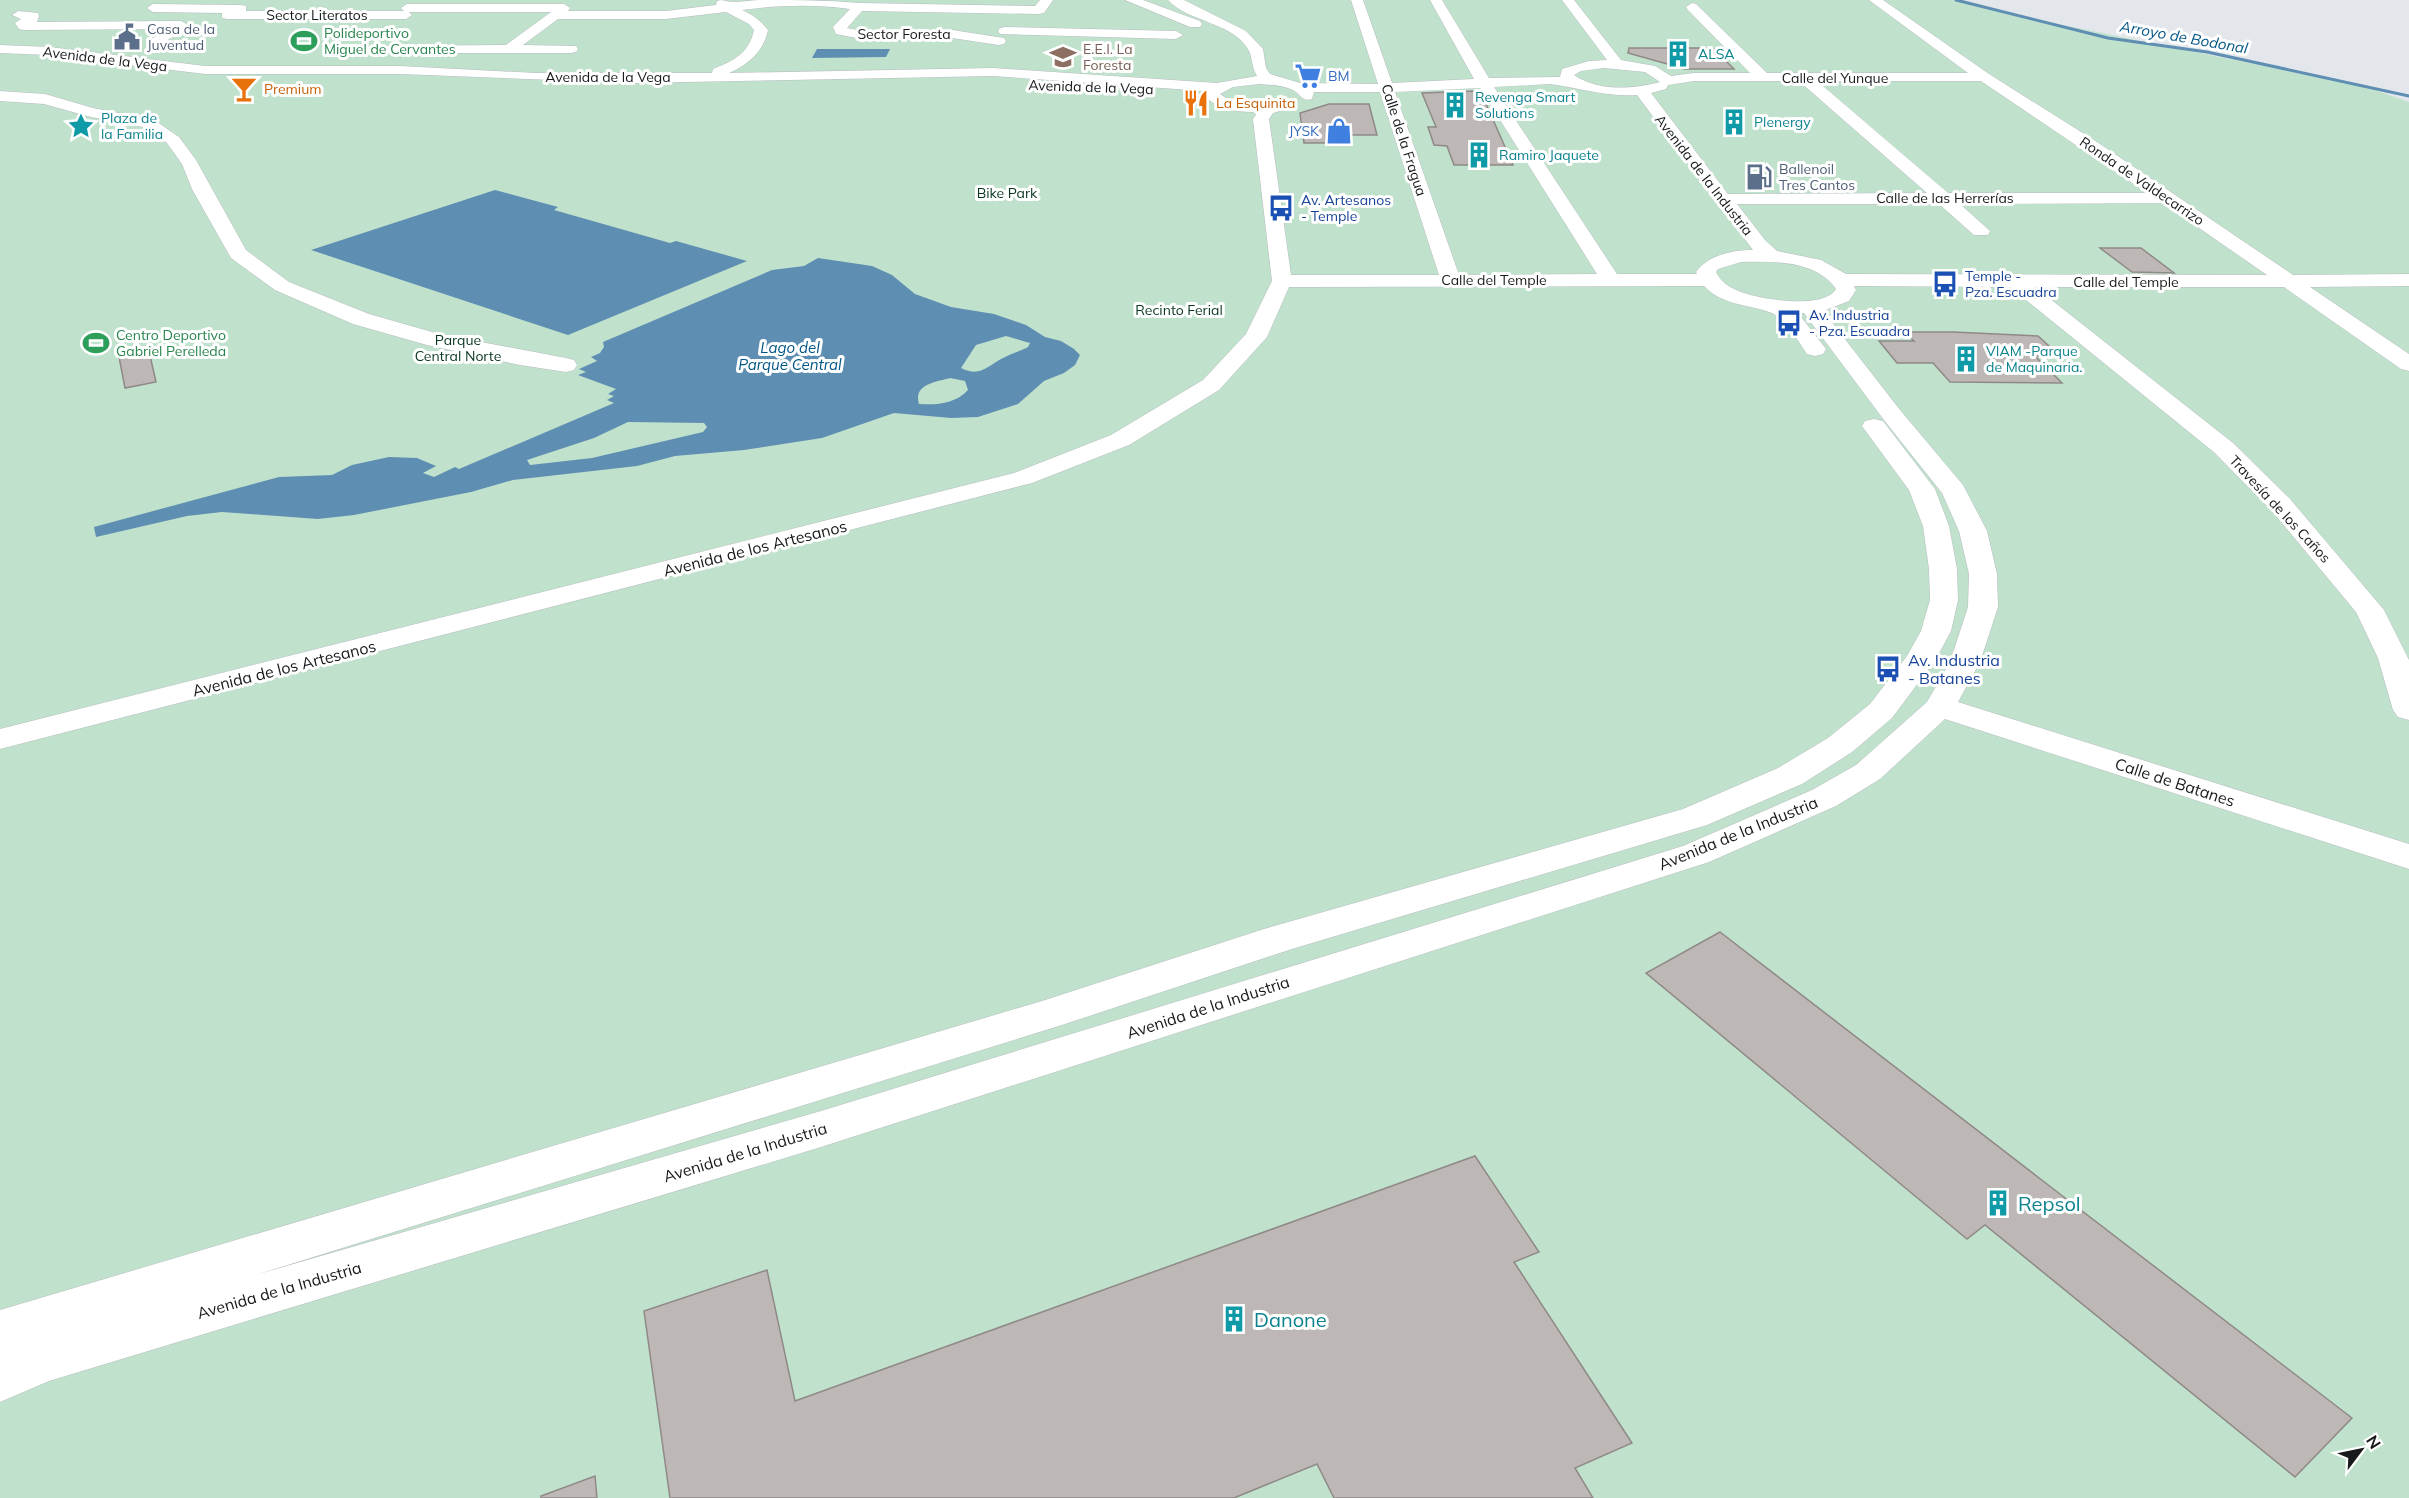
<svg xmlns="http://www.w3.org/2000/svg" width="2409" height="1498" font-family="Mulish,sans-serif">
<rect width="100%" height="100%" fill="#e3e7eb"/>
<path fill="#c0e2cc" d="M0 0H1952L2019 16 2366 87 2409 102V1498H0Z"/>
<path fill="#5f8eb3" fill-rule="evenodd" d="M817 49H890L886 57 812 58Z
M495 190 558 207 554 210 670 243 676 241 747 261 568 335 311 250Z
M818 258 872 266 892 275 915 294 951 307 994 314 1026 325 1045 337 1061 341 1074 349 1080 355 1075 365 1064 373 1044 381 1018 404 978 417 951 418 894 413 822 438 744 450 675 456 637 466 513 480 471 492 354 515 318 519 222 512 187 516 96 537 94 527 279 477 332 475 352 465 389 457 417 458 436 466 423 473 434 477 455 467 459 469 614 403 607 400 614 396 608 394 616 389 578 375 586 372 579 369 597 361 591 357 600 353 604 347 603 342 772 270 804 266ZM1006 336 1030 343 1028 347C1021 351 1013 353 1005 357 988 365 981 378 961 368L976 345ZM950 378 965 381 968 390C955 404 937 405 919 404 913 384 936 382 950 378ZM628 422 704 423 707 427 703 432 592 458 530 465 527 460 594 438Z"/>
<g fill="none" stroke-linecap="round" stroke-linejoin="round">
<path stroke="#5f8eb3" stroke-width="3" d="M1956 0 2108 38 2207 52 2409 96"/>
</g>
<path fill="#bdb7b5" stroke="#8f8988" stroke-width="1.5" d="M1629 48H1713L1734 69H1685L1628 53Z
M1475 91 1483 97 1513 165H1454L1447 146 1434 145 1428 127H1436L1422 93Z
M1329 104H1369L1377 135H1344L1346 143H1304L1300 113Z
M2100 248H2141L2174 273 2132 272Z
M1904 332H1953L2038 336 2060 356H2035L2062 383 1950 382 1933 363H1897L1879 341H1914Z
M149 351 156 382 125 388 119 357Z
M1720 932 2043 1181 2352 1418 2295 1477 1985 1225 1967 1239 1646 973Z
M1475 1156 1539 1252 1514 1262 1632 1443 1575 1468 1593 1498H1334L1317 1464 1234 1498H670L644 1311 767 1270 795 1401Z
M595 1476 597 1498H541V1496Z"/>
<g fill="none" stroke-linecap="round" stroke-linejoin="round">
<g stroke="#b7bcbf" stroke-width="1">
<path id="minor" d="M721 0C737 4 747 0 763 0 795 0 827 0 859 3L1035 6 1040 0H1053L1044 13 1039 14 862 11 847 28 872 33 952 30 1004 38 1006 41 1004 44 999 45 952 38 872 41 841 35 836 34 833 27 850 9C814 4 778 5 742 10 753 15 760 20 768 30 764 51 748 65 729 73L993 68 1217 83 1257 76C1251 67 1253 57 1248 49 1232 22 1188 22 1168 0H1184L1246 31 1263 49 1266 68 1270 74 1300 83 1378 84 1351 0H1363L1392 83 1474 79 1430 0H1442L1489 78 1560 77 1562 69 1589 61 1607 60 1562 0H1574L1621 60 1655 66 1671 76 1694 73H1750L1688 10 1686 7 1692 3 1696 4 1767 73H1968L1869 0H1883L1989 74 2100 144 2293 275 2409 274V286L2310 287 2409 354V371L2401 369 2284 287H2035L2233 443 2290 499 2384 610 2409 660V720L2398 717 2393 710 2378 658 2356 612 2272 511 2215 453 2010 287 1854 286 1856 290 1849 301 1823 311 1900 410 1963 485 1987 531 1997 574 1998 607 1980 662 1958 702 2409 844V869L1945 719 1880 779 1836 806 1709 862 821 1147 49 1381 0 1402V1310L1042 1001 1264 929 1683 809 1778 768 1828 738 1870 704 1907 656 1921 631 1930 600 1929 569 1923 526 1909 490 1862 426 1865 421 1874 419 1883 421 1935 489 1949 526 1957 569 1958 600 1951 631 1936 659 1892 718 1852 752 1802 784 1707 825 1292 949 1062 1025 252 1276 821 1111 1683 846 1812 790 1856 765 1927 702 1950 662 1968 607 1969 574 1959 531 1942 493 1884 420 1804 313H1798L1826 349 1823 354 1815 356 1807 354C1798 341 1785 317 1769 312 1746 304 1722 305 1704 286L1289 287 1267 337 1219 390 1129 445 1032 483 0 749V729L1014 473 1111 435 1203 380 1246 334 1272 281 1253 119 1258 112C1238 112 1216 111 1203 93L1205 91 993 76 633 83 400 74H205L48 55 0 53V45L48 47 205 66H400L536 73H712L713 69C733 61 749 54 754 30L749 24 726 12 666 19H558L523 45 576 46 578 49 576 52 571 53H387L382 52 380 49 382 46 506 45 551 12H409L412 15 406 19H227L222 18V13L153 12 147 8 153 4 241 5 246 6V11H404L401 8 407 4H564L570 8 568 11H666L716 5 717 1ZM1604 68 1645 72 1660 82C1633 89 1599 92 1574 75L1581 71ZM1694 81H1799L1927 193 1728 194 1651 93 1666 89 1668 85ZM1817 81H1981L2147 193H1948ZM1259 84C1270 85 1282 85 1293 90 1301 94 1301 102 1312 99L1314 92H1380L1439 275H1291L1269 119 1273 113 1290 108 1293 105C1283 95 1240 110 1220 94L1233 87ZM1550 84C1580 88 1607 97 1637 95L1753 250C1733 250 1708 255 1696 272L1697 274H1617L1494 87ZM1480 88 1597 274 1459 275 1395 92ZM2163 203 2267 275 1846 274 1821 260 1777 251 1765 240 1737 204H1939L1974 235H1988L1990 231 1960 204ZM1741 262C1772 261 1816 260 1836 289 1824 311 1751 299 1732 288 1725 284 1720 280 1716 272L1718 269Z
M1125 0H1143L1200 21 1202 24 1200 27H1190Z
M18 11 38 13 39 16 37 22 181 21 192 27 156 46 151 45 149 42 151 39 171 29 24 30 19 29 15 23 21 19 12 15Z
M1005 27 1176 31 1183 35 1176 39 1000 34 998 31 1000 28Z
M0 91 45 94 93 108 154 120 179 137 196 160 246 250 289 282 369 314 439 334 566 358 574 360 577 365 574 370 566 372 520 365 427 345 353 324 275 290 231 258 192 189 182 164 167 143 143 127 91 117 44 104 0 101Z"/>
</g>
<use href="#minor" fill="#fff" fill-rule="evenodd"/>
</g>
<defs>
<g id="civic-bare" transform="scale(2.07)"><path d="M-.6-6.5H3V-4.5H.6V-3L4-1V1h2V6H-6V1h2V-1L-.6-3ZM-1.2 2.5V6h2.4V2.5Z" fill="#5c6f8a" stroke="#fff" stroke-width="2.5" paint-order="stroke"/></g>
<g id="stadium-bare" transform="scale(2.07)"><path d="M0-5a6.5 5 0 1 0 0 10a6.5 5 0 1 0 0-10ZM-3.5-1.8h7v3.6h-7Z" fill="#2e9e5b" stroke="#fff" stroke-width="2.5" paint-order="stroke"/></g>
<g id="building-bare" transform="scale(2.07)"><path d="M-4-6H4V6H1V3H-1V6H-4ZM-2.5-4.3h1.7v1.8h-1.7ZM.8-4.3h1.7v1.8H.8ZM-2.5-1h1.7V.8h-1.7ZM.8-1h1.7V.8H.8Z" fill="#0f9aa8" stroke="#fff" stroke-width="2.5" paint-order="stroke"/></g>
<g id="school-bare" transform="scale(2.07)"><path d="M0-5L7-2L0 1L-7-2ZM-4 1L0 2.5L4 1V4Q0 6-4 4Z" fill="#8d6e63" stroke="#fff" stroke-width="2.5" paint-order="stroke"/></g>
<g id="supermarket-bare" transform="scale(2.07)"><path d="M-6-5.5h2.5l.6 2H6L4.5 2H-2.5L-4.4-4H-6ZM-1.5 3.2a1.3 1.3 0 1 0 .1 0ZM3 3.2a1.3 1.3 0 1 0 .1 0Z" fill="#3f7fe0" stroke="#fff" stroke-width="2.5" paint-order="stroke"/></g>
<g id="bar-bare" transform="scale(2.07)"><path d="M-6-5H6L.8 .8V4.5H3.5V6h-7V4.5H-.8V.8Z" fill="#e8710a" stroke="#fff" stroke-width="2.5" paint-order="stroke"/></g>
<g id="restaurant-bare" transform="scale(2.07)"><path d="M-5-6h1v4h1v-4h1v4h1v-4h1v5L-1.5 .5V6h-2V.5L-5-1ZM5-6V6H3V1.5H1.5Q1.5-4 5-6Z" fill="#e8710a" stroke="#fff" stroke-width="2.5" paint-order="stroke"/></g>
<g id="sight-bare" transform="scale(2.07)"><path d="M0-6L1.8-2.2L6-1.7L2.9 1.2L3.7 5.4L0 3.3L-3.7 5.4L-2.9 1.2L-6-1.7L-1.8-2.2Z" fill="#0f9aa8" stroke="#fff" stroke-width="2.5" paint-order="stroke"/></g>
<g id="shop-bare" transform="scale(2.07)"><path d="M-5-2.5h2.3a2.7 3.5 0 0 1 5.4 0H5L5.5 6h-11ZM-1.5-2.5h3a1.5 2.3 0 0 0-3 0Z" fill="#3f7fe0" stroke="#fff" stroke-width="2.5" paint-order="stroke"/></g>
<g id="fuel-bare" transform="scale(2.07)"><path d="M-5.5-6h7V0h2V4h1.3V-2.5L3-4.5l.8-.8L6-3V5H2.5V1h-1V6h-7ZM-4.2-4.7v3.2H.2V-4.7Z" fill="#5c6f8a" stroke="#fff" stroke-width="2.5" paint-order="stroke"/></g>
<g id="bus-bare" transform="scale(2.07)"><path d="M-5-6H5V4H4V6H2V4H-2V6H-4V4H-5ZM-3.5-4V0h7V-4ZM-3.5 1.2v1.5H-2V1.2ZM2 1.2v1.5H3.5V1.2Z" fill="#1a4fb4" stroke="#fff" stroke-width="2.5" paint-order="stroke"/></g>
</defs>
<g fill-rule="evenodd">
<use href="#civic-bare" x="127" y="37"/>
<use href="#stadium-bare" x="304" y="41"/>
<use href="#building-bare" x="1678" y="54"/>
<use href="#school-bare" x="1063" y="57"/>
<use href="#supermarket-bare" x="1308" y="76"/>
<use href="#bar-bare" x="244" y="89"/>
<use href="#restaurant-bare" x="1196" y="103"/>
<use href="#building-bare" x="1455" y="105"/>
<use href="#building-bare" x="1734" y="122"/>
<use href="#sight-bare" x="81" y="126"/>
<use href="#shop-bare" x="1339" y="131"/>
<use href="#building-bare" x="1479" y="155"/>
<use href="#fuel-bare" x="1759" y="177"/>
<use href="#bus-bare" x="1281" y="208"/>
<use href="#bus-bare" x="1945" y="284"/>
<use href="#bus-bare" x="1789" y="323"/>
<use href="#stadium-bare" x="96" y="343"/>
<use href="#building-bare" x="1966" y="359"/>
<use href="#bus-bare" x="1888" y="669"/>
<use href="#building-bare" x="1998" y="1203"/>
<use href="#building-bare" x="1234" y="1319"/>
</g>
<g text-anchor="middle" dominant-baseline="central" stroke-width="6" stroke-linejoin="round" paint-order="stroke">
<g font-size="14" fill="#17191a" stroke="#fff">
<text x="317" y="15">Sector Literatos</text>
<text x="904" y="34">Sector Foresta</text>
<text transform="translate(105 59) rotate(7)">Avenida de la Vega</text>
<text x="608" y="77">Avenida de la Vega</text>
<text x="1835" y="78">Calle del Yunque</text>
<text transform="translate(1091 87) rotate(2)">Avenida de la Vega</text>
<text transform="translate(1404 140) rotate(72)">Calle de la Fragua</text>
<text transform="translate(1704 175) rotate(52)">Avenida de la Industria</text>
<text transform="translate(2142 181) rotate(34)">Ronda de Valdecarrizo</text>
<text x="1945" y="198">Calle de las Herrerías</text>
<text x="1494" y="280">Calle del Temple</text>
<text x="2126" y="282">Calle del Temple</text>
<text transform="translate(2280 509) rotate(47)">Travesía de los Caños</text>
</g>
<g font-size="14" fill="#4e5e75" stroke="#fff" text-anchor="start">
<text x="147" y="29">Casa de la<tspan x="147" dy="16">Juventud</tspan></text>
<text x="1779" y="169">Ballenoil<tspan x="1779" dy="16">Tres Cantos</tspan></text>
</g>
<g font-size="14" fill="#27864d" stroke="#fff" text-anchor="start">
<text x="324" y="33">Polideportivo<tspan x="324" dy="16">Miguel de Cervantes</tspan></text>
<text x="116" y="335">Centro Deportivo<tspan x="116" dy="16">Gabriel Perelleda</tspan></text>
</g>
<g font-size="14" fill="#785e54" stroke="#fff" text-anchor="start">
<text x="1083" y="49">E.E.I. La<tspan x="1083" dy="16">Foresta</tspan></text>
</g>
<g font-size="14" fill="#0d838f" stroke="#fff" text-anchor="start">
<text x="1698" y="54">ALSA</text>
<text x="1475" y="97">Revenga Smart<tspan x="1475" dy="16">Solutions</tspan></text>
<text x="101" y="118">Plaza de<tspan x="101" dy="16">la Familia</tspan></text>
<text x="1754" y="122">Plenergy</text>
<text x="1499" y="155">Ramiro Jaquete</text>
<text x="1986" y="351">VIAM -Parque<tspan x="1986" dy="16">de Maquinaria.</tspan></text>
</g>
<g font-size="14" fill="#366cbe" stroke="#fff" text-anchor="start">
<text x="1328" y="76">BM</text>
<text x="1319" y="131" text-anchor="end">JYSK</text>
</g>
<g font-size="14" fill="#c56008" stroke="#fff" text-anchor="start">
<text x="264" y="89">Premium</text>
<text x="1216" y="103">La Esquinita</text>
</g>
<g font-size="14" fill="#07351e" stroke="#fff">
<text x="1007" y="193">Bike Park</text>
<text x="1179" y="310">Recinto Ferial</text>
<text x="458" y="340">Parque<tspan x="458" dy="16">Central Norte</tspan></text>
</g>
<g font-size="14" fill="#164399" stroke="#fff" text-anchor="start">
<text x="1301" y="200">Av. Artesanos<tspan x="1301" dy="16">- Temple</tspan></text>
<text x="1965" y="276">Temple -<tspan x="1965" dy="16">Pza. Escuadra</tspan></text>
<text x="1809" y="315">Av. Industria<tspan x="1809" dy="16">- Pza. Escuadra</tspan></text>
</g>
<g font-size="15" font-style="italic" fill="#005686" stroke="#fff">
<text transform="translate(2184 37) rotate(10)">Arroyo de Bodonal</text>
<text x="790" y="347">Lago del<tspan x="790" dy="17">Parque Central</tspan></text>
</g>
<g font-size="16" fill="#17191a" stroke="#fff">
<text transform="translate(755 548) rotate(-14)">Avenida de los Artesanos</text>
<text transform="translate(284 668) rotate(-14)">Avenida de los Artesanos</text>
<text transform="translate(2175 782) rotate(18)">Calle de Batanes</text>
<text transform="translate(1738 833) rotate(-22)">Avenida de la Industria</text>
<text transform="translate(1208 1007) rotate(-18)">Avenida de la Industria</text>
<text transform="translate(745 1152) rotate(-17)">Avenida de la Industria</text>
<text transform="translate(279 1290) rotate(-16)">Avenida de la Industria</text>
</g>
<g font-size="16" fill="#164399" stroke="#fff" text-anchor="start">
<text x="1908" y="660">Av. Industria<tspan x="1908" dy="18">- Batanes</tspan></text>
</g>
<g font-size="20" fill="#0d838f" stroke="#fff" text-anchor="start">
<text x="2018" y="1203">Repsol</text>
<text x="1254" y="1319">Danone</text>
</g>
</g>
<g transform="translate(2361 1450) rotate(58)" stroke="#ffffff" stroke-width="4.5" paint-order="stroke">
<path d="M0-4.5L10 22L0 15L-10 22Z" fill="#17191a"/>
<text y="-9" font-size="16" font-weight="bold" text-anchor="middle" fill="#17191a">N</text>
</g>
</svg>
